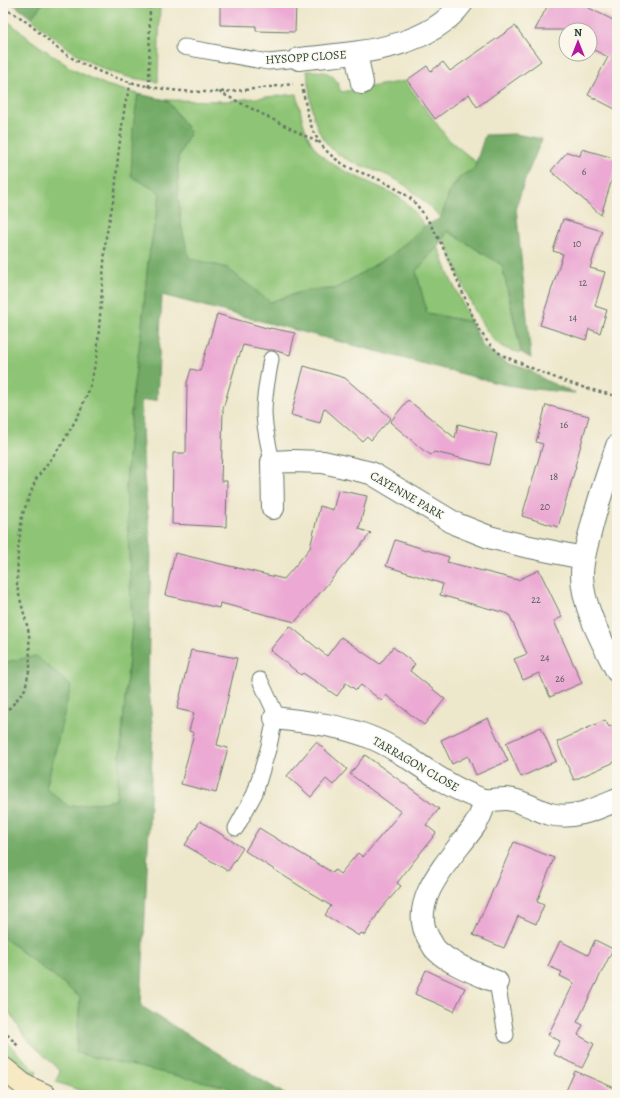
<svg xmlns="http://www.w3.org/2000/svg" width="620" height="1098" font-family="Alegreya,serif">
<rect width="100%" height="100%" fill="#fbf7ec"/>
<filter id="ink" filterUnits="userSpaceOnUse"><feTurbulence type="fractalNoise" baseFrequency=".025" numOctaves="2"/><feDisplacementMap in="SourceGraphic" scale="8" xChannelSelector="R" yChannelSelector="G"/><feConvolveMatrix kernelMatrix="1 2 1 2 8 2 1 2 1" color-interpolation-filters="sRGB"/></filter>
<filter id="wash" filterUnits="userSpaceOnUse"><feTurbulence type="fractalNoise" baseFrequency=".012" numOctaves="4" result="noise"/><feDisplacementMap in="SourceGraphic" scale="16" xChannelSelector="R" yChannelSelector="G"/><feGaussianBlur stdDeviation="0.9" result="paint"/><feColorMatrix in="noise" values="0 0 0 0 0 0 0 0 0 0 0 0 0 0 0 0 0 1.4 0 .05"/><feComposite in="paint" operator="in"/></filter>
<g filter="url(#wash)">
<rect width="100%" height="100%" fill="#ede7cb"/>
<path fill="#8ec475" stroke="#568054" d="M43 3H160L158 82C146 80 133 79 121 75 89 67 56 40 31 18Z
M3 17 32 41 74 70 106 85 138 94 133 129 160 193 148 262 142 326 132 399 126 487 132 624 116 800 69 807 46 788 56 748 6 662 3 666Z
M307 71C316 71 329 70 335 79 338 82 339 88 341 92L405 81 448 139 477 163C472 174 468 170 460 177 449 187 446 204 442 218 428 206 415 191 400 182 371 164 335 166 319 131 310 113 310 90 307 71Z
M297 94C300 108 302 123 308 136 323 171 371 179 400 198 410 205 418 216 425 226L393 254 335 289 307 290 270 302 227 268 189 258 181 225 178 194V158L190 132 167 100 225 101Z
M447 231 502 265 521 353C515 351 507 350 501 346 477 330 456 264 443 237Z
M438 246 450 278 471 322 427 313 416 271Z
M3 937 80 997 241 1095H93L56 1082 60 1071 25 1037 3 1002Z
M3 1038 37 1072 33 1080 17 1069 3 1056Z"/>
<path fill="#72aa66" stroke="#48744d" d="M12 3H43L31 18Z
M138 94 167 100 190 132 178 158V194L181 225 189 258 227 268 270 302 307 290 335 289 393 254 425 226 441 218 449 193 461 176 474 169 485 135 515 134 542 139 526 177 516 207 531 358 522 353 502 265 448 231 438 246 416 271 427 313 471 322 483 347 507 363 527 369 547 381 575 393 525 388 497 383 162 295 157 400 141 401 144 477 151 547 148 680 153 734 141 1006 286 1095H241L227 1087 76 1053 80 997 3 937V666L6 662 36 656 71 686 46 788 69 807 116 800 132 624 126 487 132 399 142 326 148 262 160 193 131 176 133 129Z"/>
<g id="blocks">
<path fill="#eba9d3" d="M220 3H296L295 32 256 31V26L220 25Z
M549 3H579L617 22V110L588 95 608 57 590 48V30H535Z
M515 26 541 61 477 107 469 94 435 119 407 80 427 66 431 71 443 62 450 71Z
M582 149 617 159V163L601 215 551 171 567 152 580 156Z
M563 219 602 231 590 268 605 272 595 306 607 310 600 333 589 329 586 340 540 325 563 254 553 251Z
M217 314 270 329V328L295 333 290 355 273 350H268L243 345 239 357 238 356 223 409 221 481H227L226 527 172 524 173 453H186L187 383 191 369 200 371Z
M304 366 345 378 391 418 371 440 367 436 362 441 324 408 320 423 291 415Z
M408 400 455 438 458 424 497 434 490 465 434 452 431 455 423 450 390 422Z
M546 405 589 416 575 466H576L558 527 522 516 543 444 536 442Z
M338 490 367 496 359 529 371 533 295 622 220 603 219 608 165 595 175 553 284 579 310 548 320 506 333 510Z
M395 540 449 557 447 562 518 580 539 570 562 617 554 621 582 683 550 697 539 673 523 680 514 659 527 654 509 614 440 595 443 584 386 566Z
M290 626 327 656 341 637 380 664 393 647 415 664 410 671 445 699 424 725 386 695 382 701 361 685 356 690 346 683 337 696 303 673 301 675 270 650Z
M191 650 237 658 217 745 228 748 216 793 181 784 194 733 189 731 194 713 177 709Z
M488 718 508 761 476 775 468 756 452 764 441 740Z
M605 720 609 727 617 723V761L574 780 557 742Z
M541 727 556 761 521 777 506 743Z
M316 742 347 769 333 785 326 779 311 797 287 776Z
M365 755 439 809 426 825 436 833 397 883 401 886 380 910 365 935 361 933 359 936 325 915 331 906 245 851 259 828 333 873 335 870 340 874 358 853 363 857 401 812 350 774Z
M200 821 243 848 228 871 185 845Z
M514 842 554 858 537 902 544 905 536 924 518 916 504 948 473 935Z
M595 940 613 949 577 1022 583 1025 578 1035 594 1044 582 1068 553 1054 560 1041 548 1035 574 983 560 976 562 972 548 966 560 941 588 955Z
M426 970 465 988 454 1011 415 994Z
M575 1071 617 1089V1095H564Z"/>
</g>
</g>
<g filter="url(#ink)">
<use href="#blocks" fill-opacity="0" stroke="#677869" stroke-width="1"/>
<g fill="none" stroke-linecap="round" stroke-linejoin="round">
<g stroke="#677869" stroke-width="17">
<path id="service" d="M184 47 268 62 299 59
M271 359C268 377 264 394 264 412 264 429 269 446 272 462
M236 828 255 793 269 746 275 718 274 710 260 680
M497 982 506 1035"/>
</g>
<g stroke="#677869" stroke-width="24">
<path id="minor" d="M356 53 362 83
M299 59C352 53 427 51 462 3
M617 446C607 475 597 504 590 533 586 547 582 561 582 575 582 606 603 644 617 671
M273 508 272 462 292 461 323 462 371 473 456 524 489 537 525 546 583 558
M275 718C308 722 341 725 372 738 407 752 434 780 469 794 474 796 481 800 486 800 495 801 504 797 513 800 526 803 537 810 550 814 573 820 596 809 617 800
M486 800C483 808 480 818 475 825 455 855 405 900 429 939 431 942 433 946 435 949 451 965 476 973 497 982"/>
</g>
<g stroke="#677869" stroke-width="24">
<path id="secondary" d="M3 1068 25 1086 45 1095"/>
</g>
<path stroke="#677869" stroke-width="2.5" stroke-dasharray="3 3" stroke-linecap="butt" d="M3 9C29 17 48 45 72 58 117 84 166 93 218 92 243 91 269 87 293 84
M302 84C308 121 312 147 348 167 356 171 365 174 373 177 385 182 406 193 414 202 438 229 451 266 465 298 473 318 481 338 498 352 506 358 516 361 525 365 555 379 585 389 617 396
M149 87 150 3
M219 92 319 143
M3 712 11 707 25 689 30 667 29 633 17 587 18 552 22 516 36 479 62 444 79 414 90 387 97 355 106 237 115 192 118 156 125 104 131 83
M3 1030 19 1047"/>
<use href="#service" stroke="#fff" stroke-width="15"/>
<use href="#minor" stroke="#fff" stroke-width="22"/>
<use href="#secondary" stroke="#f7e9c3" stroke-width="22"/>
</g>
</g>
<g text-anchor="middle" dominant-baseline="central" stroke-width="3" stroke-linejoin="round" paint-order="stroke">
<g font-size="10" fill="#52585c">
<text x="584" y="171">6</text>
<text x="577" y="243">10</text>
<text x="583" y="282">12</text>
<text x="573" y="317">14</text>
<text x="564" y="424">16</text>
<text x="554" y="476">18</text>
<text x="545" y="506">20</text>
<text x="536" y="599">22</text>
<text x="545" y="657">24</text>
<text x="560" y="678">26</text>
</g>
<g font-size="12" fill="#1f3d34" stroke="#fbf7ec">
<text transform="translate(306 57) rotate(-4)">HYSOPP CLOSE</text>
<text transform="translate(407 495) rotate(30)">CAYENNE PARK</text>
<text transform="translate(416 764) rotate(30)">TARRAGON CLOSE</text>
</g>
</g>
<rect width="620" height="1098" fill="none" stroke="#fbf7ec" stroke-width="16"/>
<g transform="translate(578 42)"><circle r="19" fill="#fbf7ec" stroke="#a3ada2"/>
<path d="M0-3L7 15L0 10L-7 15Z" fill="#b5179e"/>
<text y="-6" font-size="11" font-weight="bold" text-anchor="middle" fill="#1f3d34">N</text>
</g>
</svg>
